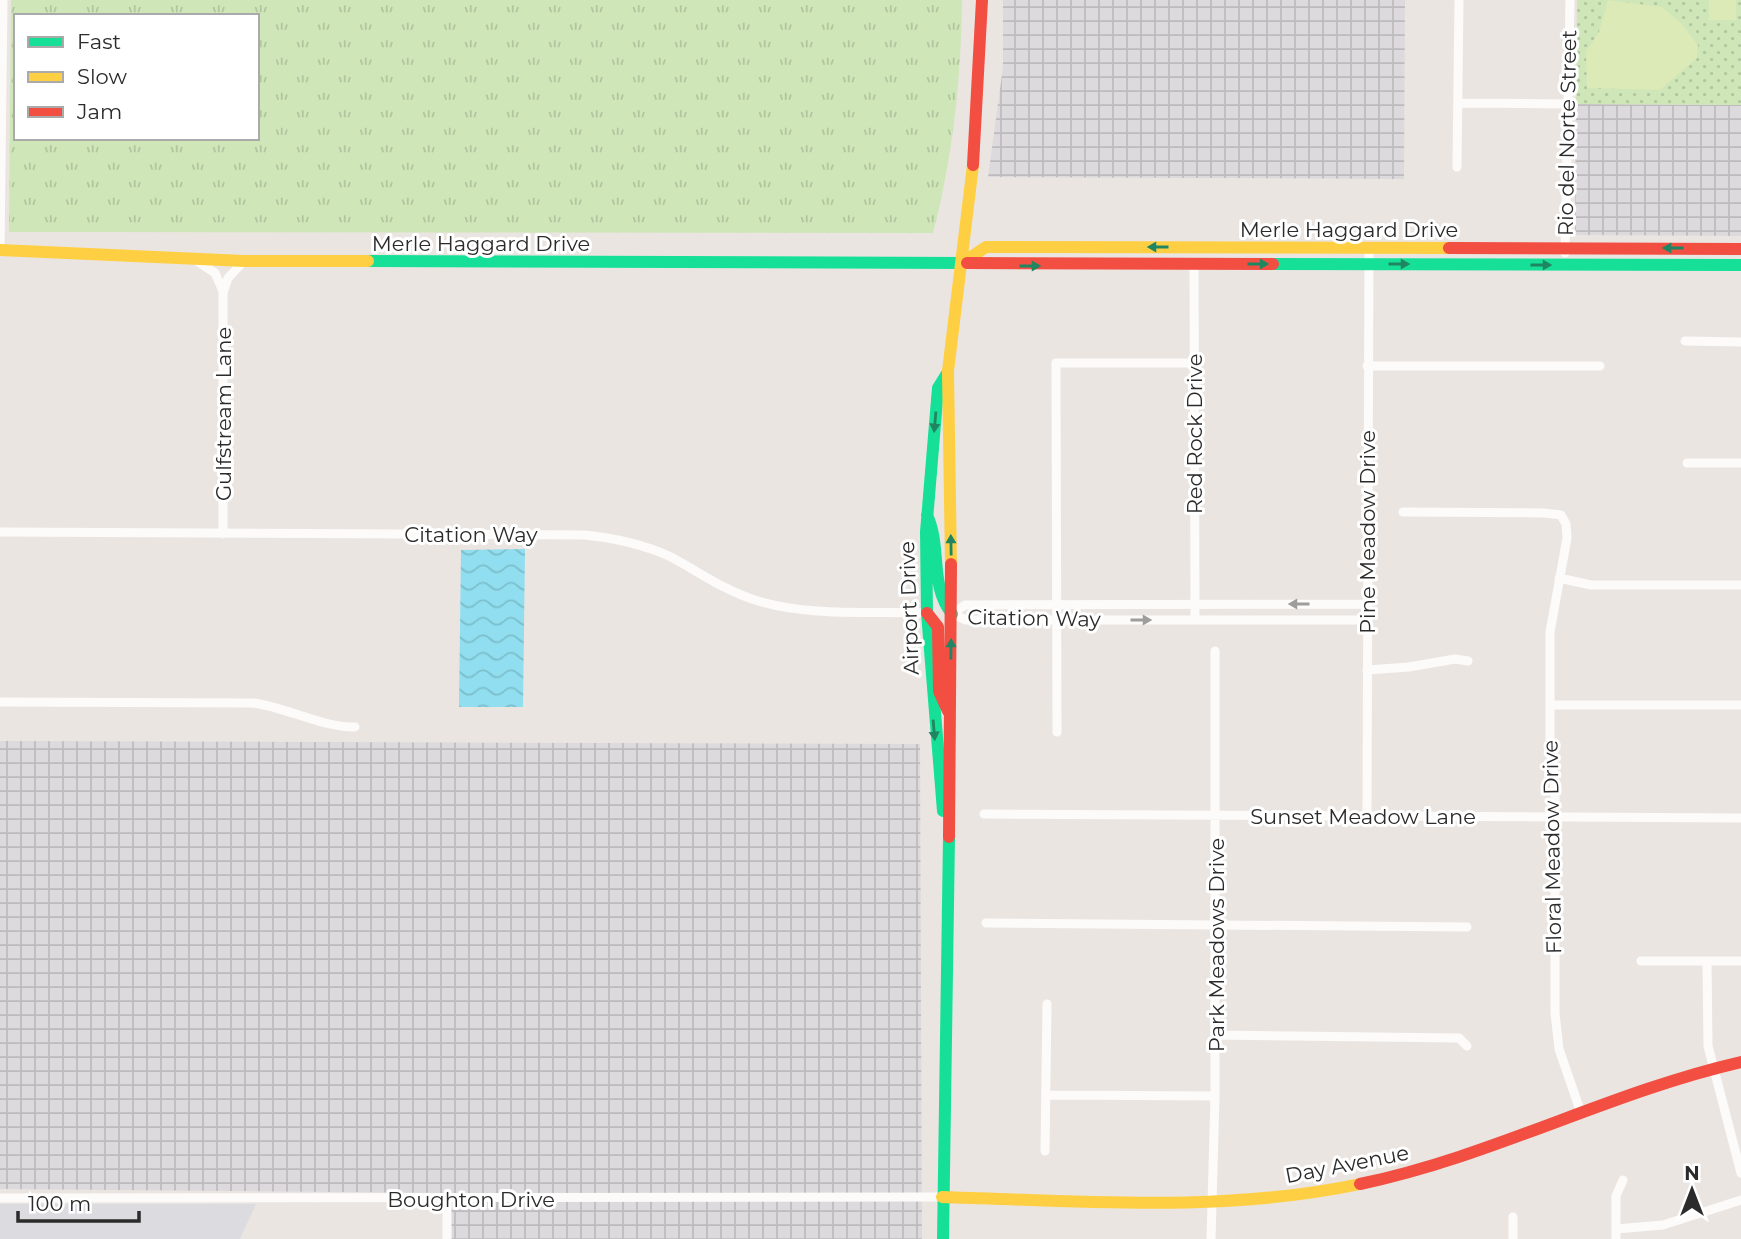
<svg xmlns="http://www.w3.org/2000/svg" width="1741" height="1239" font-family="Montserrat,sans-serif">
<defs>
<pattern id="industrial-grid" width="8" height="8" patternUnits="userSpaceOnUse" patternTransform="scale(1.75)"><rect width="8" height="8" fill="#dddadd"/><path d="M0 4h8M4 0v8" fill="none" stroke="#bebbbe"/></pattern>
<pattern id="grass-tufts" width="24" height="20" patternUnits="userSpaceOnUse" patternTransform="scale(1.75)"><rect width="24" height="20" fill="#cee6b8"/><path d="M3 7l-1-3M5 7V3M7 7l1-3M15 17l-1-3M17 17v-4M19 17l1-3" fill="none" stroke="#b1c59e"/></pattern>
<pattern id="park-dots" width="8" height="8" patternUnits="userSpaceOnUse" patternTransform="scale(1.75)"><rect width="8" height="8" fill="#cee6b8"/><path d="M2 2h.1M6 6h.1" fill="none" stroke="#b1c59e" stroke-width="1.8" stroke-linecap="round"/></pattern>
<pattern id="water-waves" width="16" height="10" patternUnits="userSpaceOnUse" patternTransform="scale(1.75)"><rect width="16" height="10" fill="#90deef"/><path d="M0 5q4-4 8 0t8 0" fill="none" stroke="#7cbfcd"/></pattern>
</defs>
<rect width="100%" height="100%" fill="#eae5e1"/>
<path fill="url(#industrial-grid)" d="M1003 0H1405L1404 179 988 177 1003 67Z
M1576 104 1741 105V236L1575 235Z
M0 741 920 744 922 1239H450L449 1193 0 1189Z"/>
<path fill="#dcdce0" d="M0 1204H256L240 1239H0Z"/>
<path fill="url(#grass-tufts)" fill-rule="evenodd" d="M11 0H962C961 80 953 156 933 233L9 232ZM16 16H257V138H16Z"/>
<path fill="url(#park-dots)" d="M1577 0H1741V105L1576 104Z"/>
<path fill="#dbeab6" d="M1608 0 1662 7 1681 23 1698 45 1697 58 1660 90 1587 88 1586 51 1599 32Z
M1709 0H1736V20H1709Z"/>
<path fill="url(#water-waves)" d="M525 549 523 707H459L461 550Z"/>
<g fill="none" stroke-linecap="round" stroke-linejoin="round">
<path stroke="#fcfbfa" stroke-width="9" d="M1458 103 1568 104
M1457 167 1459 0
M0 250 3 0
M1565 253 1570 0
M197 261 215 273 223 291
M1194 264 1195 620
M1685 341 1741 342
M1367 366H1600
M1687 463H1741
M1403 512 1544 513 1561 515 1566 524 1567 538 1550 632V747L1555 791V1013L1559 1049 1581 1113
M0 532 585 535C614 538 642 544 669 556 698 571 723 590 755 600 808 617 871 611 927 613
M223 534V293L228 278 244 261
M1559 578 1591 585H1741
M952 614 965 605 1367 604
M952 614 966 620H1367
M1367 670 1409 667 1455 659 1468 661
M0 702 253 703C286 707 324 728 355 727
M1550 705H1741
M1057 732 1056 363H1194
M984 814 1741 818
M1367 816 1369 248
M986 923 1467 927
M1641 961H1741
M1707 961 1708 1046 1741 1173
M1215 1035 1459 1038 1467 1046
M1048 1095 1215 1096
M1045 1151 1047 1004
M0 1198 942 1197
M447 1200V1239
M1513 1217V1239
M1616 1229 1663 1225 1741 1200
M1211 1239 1215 1096V651
M1616 1239V1196L1623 1180"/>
<path stroke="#16e098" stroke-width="12" d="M368 261 967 263
M1273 264 1741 265
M927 515C942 548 929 585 952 614
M943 811 927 613 926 532 938 388 948 372
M943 1239 949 837"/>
<path stroke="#ffcf43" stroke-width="12" d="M0 250 244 261H368
M962 263 986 247 1449 248
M951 564 948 371 973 165
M942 1197C1081 1201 1223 1213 1360 1184"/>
<path stroke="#f24e42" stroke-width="12" d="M973 165 982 0
M1449 248 1741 249
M967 263 1273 264
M927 613 938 627 939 691 948 711
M949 837 951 564
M1360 1184C1491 1157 1610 1092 1741 1062"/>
</g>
<defs><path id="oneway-solid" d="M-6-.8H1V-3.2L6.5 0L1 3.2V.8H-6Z" transform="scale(1.75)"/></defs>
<g fill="#208662">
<use href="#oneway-solid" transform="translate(1158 247) rotate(180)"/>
<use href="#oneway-solid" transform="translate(1673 248) rotate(-180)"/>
<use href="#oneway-solid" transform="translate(1258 264)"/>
<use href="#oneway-solid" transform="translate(1399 264)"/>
<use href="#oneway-solid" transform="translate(1541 265)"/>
<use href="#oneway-solid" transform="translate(1030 266)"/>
<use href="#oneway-solid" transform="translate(935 422) rotate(95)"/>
<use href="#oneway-solid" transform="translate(951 545) rotate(-91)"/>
<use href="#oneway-solid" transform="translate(951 649) rotate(-89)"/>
<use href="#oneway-solid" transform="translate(934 730) rotate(85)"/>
</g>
<g fill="#9e9d9d">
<use href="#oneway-solid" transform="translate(1299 604) rotate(180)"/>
<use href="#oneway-solid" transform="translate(1141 620)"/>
</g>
<g text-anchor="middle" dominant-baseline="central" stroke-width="6" stroke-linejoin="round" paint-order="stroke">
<g font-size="21" fill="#2b2b2b" stroke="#fff">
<text transform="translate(1567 133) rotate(-89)">Rio del Norte Street</text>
<text x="1349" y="229">Merle Haggard Drive</text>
<text x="481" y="243">Merle Haggard Drive</text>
<text transform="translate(223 414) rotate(-90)">Gulfstream Lane</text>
<text transform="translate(1194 434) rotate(-90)">Red Rock Drive</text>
<text transform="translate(1367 532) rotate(-90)">Pine Meadow Drive</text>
<text x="471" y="534">Citation Way</text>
<text transform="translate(909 608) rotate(-92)">Airport Drive</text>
<text transform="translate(1034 618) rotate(1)">Citation Way</text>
<text x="1363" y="816">Sunset Meadow Lane</text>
<text transform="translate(1552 847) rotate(-91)">Floral Meadow Drive</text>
<text transform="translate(1216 945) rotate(-90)">Park Meadows Drive</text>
<text transform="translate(1347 1164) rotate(-11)">Day Avenue</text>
<text x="471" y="1199">Boughton Drive</text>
</g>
</g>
<rect x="14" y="14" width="245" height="126" fill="#ffffff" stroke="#aaaaaa" stroke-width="2"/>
<rect x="28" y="37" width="35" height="10" fill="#16e098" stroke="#aaaaaa" stroke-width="2"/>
<text x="77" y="49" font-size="21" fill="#2b2b2b">Fast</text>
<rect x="28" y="72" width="35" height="10" fill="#ffcf43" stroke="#aaaaaa" stroke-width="2"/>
<text x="77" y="84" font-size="21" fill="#2b2b2b">Slow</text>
<rect x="28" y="107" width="35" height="10" fill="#f24e42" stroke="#aaaaaa" stroke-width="2"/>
<text x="77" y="119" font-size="21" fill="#2b2b2b">Jam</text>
<g transform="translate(1692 1190)" stroke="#ffffff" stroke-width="5" paint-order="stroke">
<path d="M0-5L12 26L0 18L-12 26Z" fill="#2b2b2b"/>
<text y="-10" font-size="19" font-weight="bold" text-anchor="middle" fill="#2b2b2b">N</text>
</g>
<path d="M18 1211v10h121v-10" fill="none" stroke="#2b2b2b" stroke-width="3.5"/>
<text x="28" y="1211" font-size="21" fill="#2b2b2b" stroke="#ffffff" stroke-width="5" paint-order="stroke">100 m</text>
</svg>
